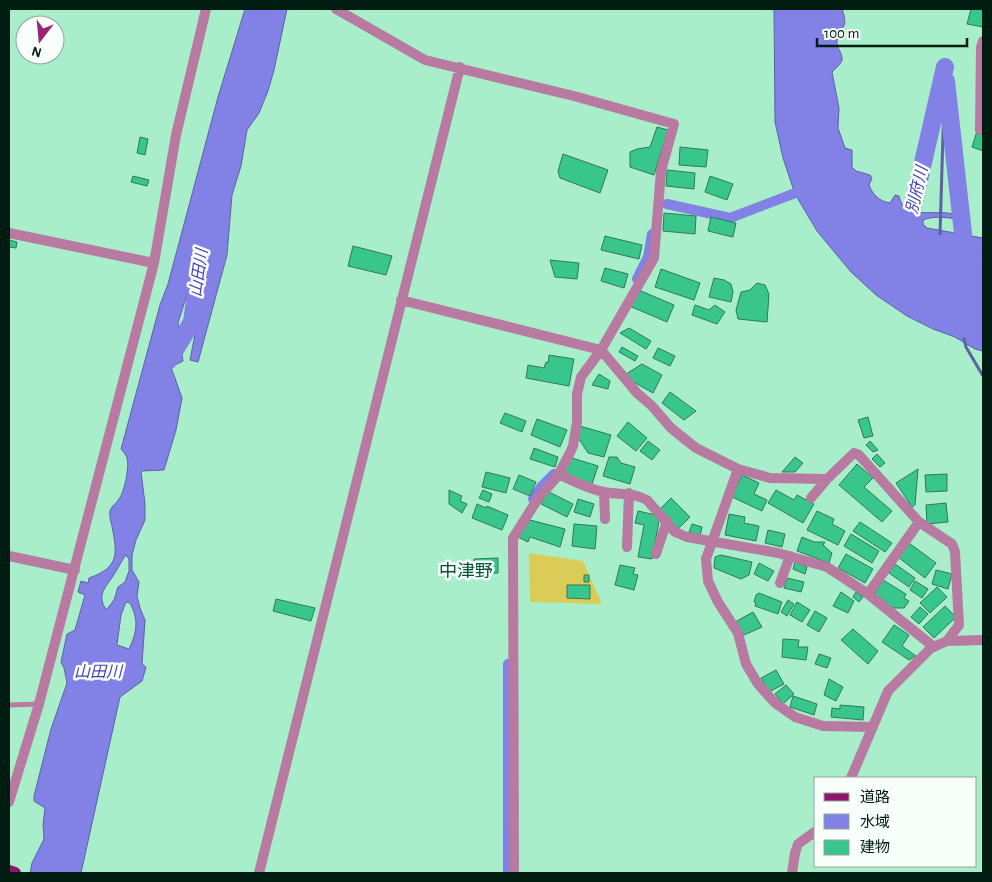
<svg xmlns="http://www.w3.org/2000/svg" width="992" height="882" font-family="'Alegreya Sans','Noto Sans JP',sans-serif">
<rect width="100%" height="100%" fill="#a8eeca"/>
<path fill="#dbcc58" d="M529 553 583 561 602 604 530 602Z"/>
<path fill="#8281e5" stroke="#5b63a5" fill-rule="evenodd" d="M245 9H287L274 70 268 91 259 113 247 130 241 166 232 195 227 255 198 362 190 360 196 329 202 273 200 266 189 288 178 323 183 361 171 367 182 398 176 430 164 470 141 471 145 504V520L136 540 132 555V570L139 582 137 596 140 608 145 620 142 664 146 667 142 681 120 697 81 873H30L32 863 44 839 43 825 45 808 34 801V796L51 729 67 683 64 668 61 662 67 634 75 630 85 595 78 592 81 581 88 583 89 578C120 567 117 554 112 526 111 522 109 516 110 511 112 505 116 504 119 499 124 493 130 466 127 458 126 455 123 451 121 449L160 305 168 284 218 97ZM126 555 129 559V571L125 582 118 587 114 600 107 609 105 608C97 594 106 587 113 576 118 569 121 561 126 555ZM126 602 130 603C139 620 137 632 129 649L117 645 121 615Z
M774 9H842C850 32 839 23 837 41 836 48 843 53 842 60 841 64 835 69 832 72L839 108 838 128 845 148 852 150V167L856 171 870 175 872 178 869 185C873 195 879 201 890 203L895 195 899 196C904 221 935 209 953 214 957 215 960 218 963 220 951 218 935 215 923 220V224L927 228 983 238V351L975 349 955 337 933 329 907 316 876 295 851 272 817 231 795 194 783 158 775 122Z"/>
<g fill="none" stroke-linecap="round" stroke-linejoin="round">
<path stroke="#5b63a5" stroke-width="3" d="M940 234 945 67
M964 339 966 347 983 376"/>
<path stroke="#8281e5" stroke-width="10" d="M667 204 730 218 798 192 801 183
M637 279 648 257 652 234
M533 499 541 487 554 474
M508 873V664"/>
<path stroke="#8281e5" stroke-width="18" d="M946 81 965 251 983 252
M907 232 945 67
M168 361 192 322 203 242"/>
</g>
<path fill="#38c68d" stroke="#337859" d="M971 9H981V10L983 11V27L967 24Z
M657 127 668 130 654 175 630 167V152L637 149 650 147Z
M977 131 983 133V151L972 147Z
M140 137 148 139 145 155 137 153Z
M680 147 708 150 706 167 679 165Z
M563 154 608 170 600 193 560 178 558 171Z
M667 170 695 173 694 189 666 186Z
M133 176 149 180 147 186 131 182Z
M710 176 733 184 727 200 705 192Z
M664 213 696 216 695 234 663 231Z
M711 217 736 223 733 237 708 231Z
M605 236 642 245 639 259 601 250Z
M9 240 17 242 16 248 9 247Z
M353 246 392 256 386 275 348 266Z
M550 260 579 263 577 279 555 277Z
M605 268 628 274 624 288 601 281Z
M661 269 700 283 694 300 655 287Z
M714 278 724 280 731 284 733 292 731 302 709 297Z
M757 283 765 285 769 294 767 322 738 319 736 310 741 292 750 290Z
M641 291 674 305 667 322 627 305Z
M695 305 709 310 715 305 725 312 717 324 692 315Z
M629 328 651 341 646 349 620 333Z
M622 347 638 356 635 361 619 352Z
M658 348 675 356 670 366 653 358Z
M549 355 574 359 569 386 526 378 528 365 544 368 546 362 548 363Z
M642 364 662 375 653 393 623 376Z
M599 374 610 381 608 389 592 385Z
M670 392 696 411 684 420 662 403Z
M505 413 526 421 522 432 500 423Z
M868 417 873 436 864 438 858 420Z
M537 419 567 430 560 447 531 435Z
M628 422 647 438 636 451 617 436Z
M580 426 611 435 604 457 588 453 577 436Z
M648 441 660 450 652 460 640 451Z
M870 441 878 450 873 452 866 445Z
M534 448 558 457 555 467 530 459Z
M877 454 885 463 880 467 872 459Z
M569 457 598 466 592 484 564 475Z
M609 457H617L621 463 635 467 630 484 603 476Z
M795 457 803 463 795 472H782Z
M857 464 873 478 864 487 892 511 882 522 839 485Z
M918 469 915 505 912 507 896 483Z
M486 472 510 478 506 493 482 487Z
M947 474V491L926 492 925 475Z
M519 475 536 482 530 496 513 489Z
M742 475 759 483 754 494 767 500 762 511 732 497Z
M449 490 462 496 460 501 467 504 462 513 449 504Z
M483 490 492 494 489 502 479 498Z
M776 490 794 500 797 495 814 504 803 523 768 503Z
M547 491 573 504 567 517 541 504Z
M671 498 690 517 678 529 659 510Z
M578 499 594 504 590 517 574 512Z
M946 503 948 522 927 524 926 505Z
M477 504 486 508 487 506 508 515 502 530 472 518Z
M638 511 660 516 652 559 638 557 644 525 635 523Z
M817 511 834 519 832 524 845 531 838 545 807 530Z
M729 514 745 517 744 523 759 526 756 541 725 535Z
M530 520 565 529 560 547 530 537 528 542 518 537Z
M860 522 892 543 885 552 853 531Z
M574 524 597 526 595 549 572 546Z
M692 524 702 527 700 536 689 532Z
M768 530 785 534 782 547 765 543Z
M851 534 879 551 872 563 844 546Z
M802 537 814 542H825L823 545 832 553 829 563 797 551Z
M909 543 936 563 925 578 898 557Z
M846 554 873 569 865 583 838 568Z
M721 555 752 562 749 575 741 579 714 568 715 557Z
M498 558V573L474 574V559Z
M795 562 807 567 805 574 793 569Z
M759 563 774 571 768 581 754 574Z
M895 564 915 578 909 587 889 573Z
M620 565 635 568 633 574 638 575 634 590 615 585Z
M936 570 952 574 948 589 932 584Z
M584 575H589V582H584Z
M787 578 804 582 801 592 784 588Z
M883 580 906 594 904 598 909 601 904 608H892L873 596Z
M915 581 928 589 922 598 910 590Z
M567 585H590V599L567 598Z
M937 587 947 597 930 613 920 603Z
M841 592 854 601 848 613 833 606Z
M856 592 863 597 859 602 853 597Z
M759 593 782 602 778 614 755 606 756 603 754 602 756 595Z
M276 599 315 608 311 621 273 611Z
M788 600 794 604 787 616 781 612Z
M797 602 810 610 802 622 790 615Z
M945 606 956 617 934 638 923 627Z
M920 607 928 614 919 624 911 617Z
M815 611 827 618 819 632 807 625Z
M753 612 762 627 744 635 735 622Z
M894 625 909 635 902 646 916 656 909 660 882 642Z
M853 629 878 651 868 664 841 640Z
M783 639 799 640 798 647H808L806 660 782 657Z
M819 654 831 658 827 668 815 664Z
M776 670 784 684 769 692 761 678Z
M829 679 843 687 836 701 824 695Z
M786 685 794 694 783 704 775 694Z
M793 696 817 704 814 715 790 707Z
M840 705 864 707 863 720 831 717 832 708 840 709Z"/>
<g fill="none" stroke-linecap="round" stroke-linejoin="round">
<path stroke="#b87aa1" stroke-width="5" d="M9 705 39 704"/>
<path stroke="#b87aa1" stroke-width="10" d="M336 9 425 60 574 96 674 124 661 171 654 258 601 350 581 377 577 394V422L573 446 569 455 557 477 539 497 513 538 514 873
M983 41 981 47 980 130H983
M9 233 154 263
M401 300 601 350 637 393 652 406 671 428 696 448 738 469
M558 474C573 481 588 489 604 492 619 495 633 492 647 500L675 532 687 537 778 553 827 567 868 594
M604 492 605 519
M811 498 827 479
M919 522 868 594 934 647
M627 547 629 493
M656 554 667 521
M9 556 75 570
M780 583 790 556
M873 727 823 726 795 717 775 703 758 684 746 664 738 633 718 602 708 581 706 559 738 469 770 478 827 479 854 453 859 455 919 522 952 544 955 552 959 625 947 641
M851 778 888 691 931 648 947 641 983 640
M9 802 39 704 154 263 176 135 206 9
M259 873 460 67
M792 873 795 853 798 844 816 831"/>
<path stroke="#8e166e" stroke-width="12" d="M9 871 15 873"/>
</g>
<g text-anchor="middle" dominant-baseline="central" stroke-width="5" stroke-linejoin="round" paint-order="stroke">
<g font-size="16" font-style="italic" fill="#4b3eb2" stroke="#f8fffb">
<text transform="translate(917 190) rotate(-77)">別府川</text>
<text transform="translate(199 273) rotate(-82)">山田川</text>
<text x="98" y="672">山田川</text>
</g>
<g font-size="18" fill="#025538" stroke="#f8fffb">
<text x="466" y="572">中津野</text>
</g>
</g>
<rect width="992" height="882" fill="none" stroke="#011c10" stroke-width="20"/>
<rect x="814" y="777" width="162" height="90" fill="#f8fffb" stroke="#95a49d"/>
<rect x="824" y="793" width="25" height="8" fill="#8e166e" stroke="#95a49d"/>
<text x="860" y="802" font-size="15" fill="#011c10">道路</text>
<rect x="824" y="814" width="25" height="15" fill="#8281e5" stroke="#95a49d"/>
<text x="860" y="827" font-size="15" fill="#011c10">水域</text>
<rect x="824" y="840" width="25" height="15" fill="#38c68d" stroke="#95a49d"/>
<text x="860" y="852" font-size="15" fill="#011c10">建物</text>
<g transform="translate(40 40) rotate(196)"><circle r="24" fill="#f8fffb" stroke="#95a49d"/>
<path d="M0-4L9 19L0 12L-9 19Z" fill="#9c227a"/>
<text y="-8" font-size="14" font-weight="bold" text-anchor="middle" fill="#011c10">N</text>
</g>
<path d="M817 38v8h150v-8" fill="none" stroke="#011c10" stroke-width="2.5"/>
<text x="824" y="38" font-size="15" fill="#011c10" stroke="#f8fffb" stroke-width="4" paint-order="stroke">100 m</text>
</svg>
